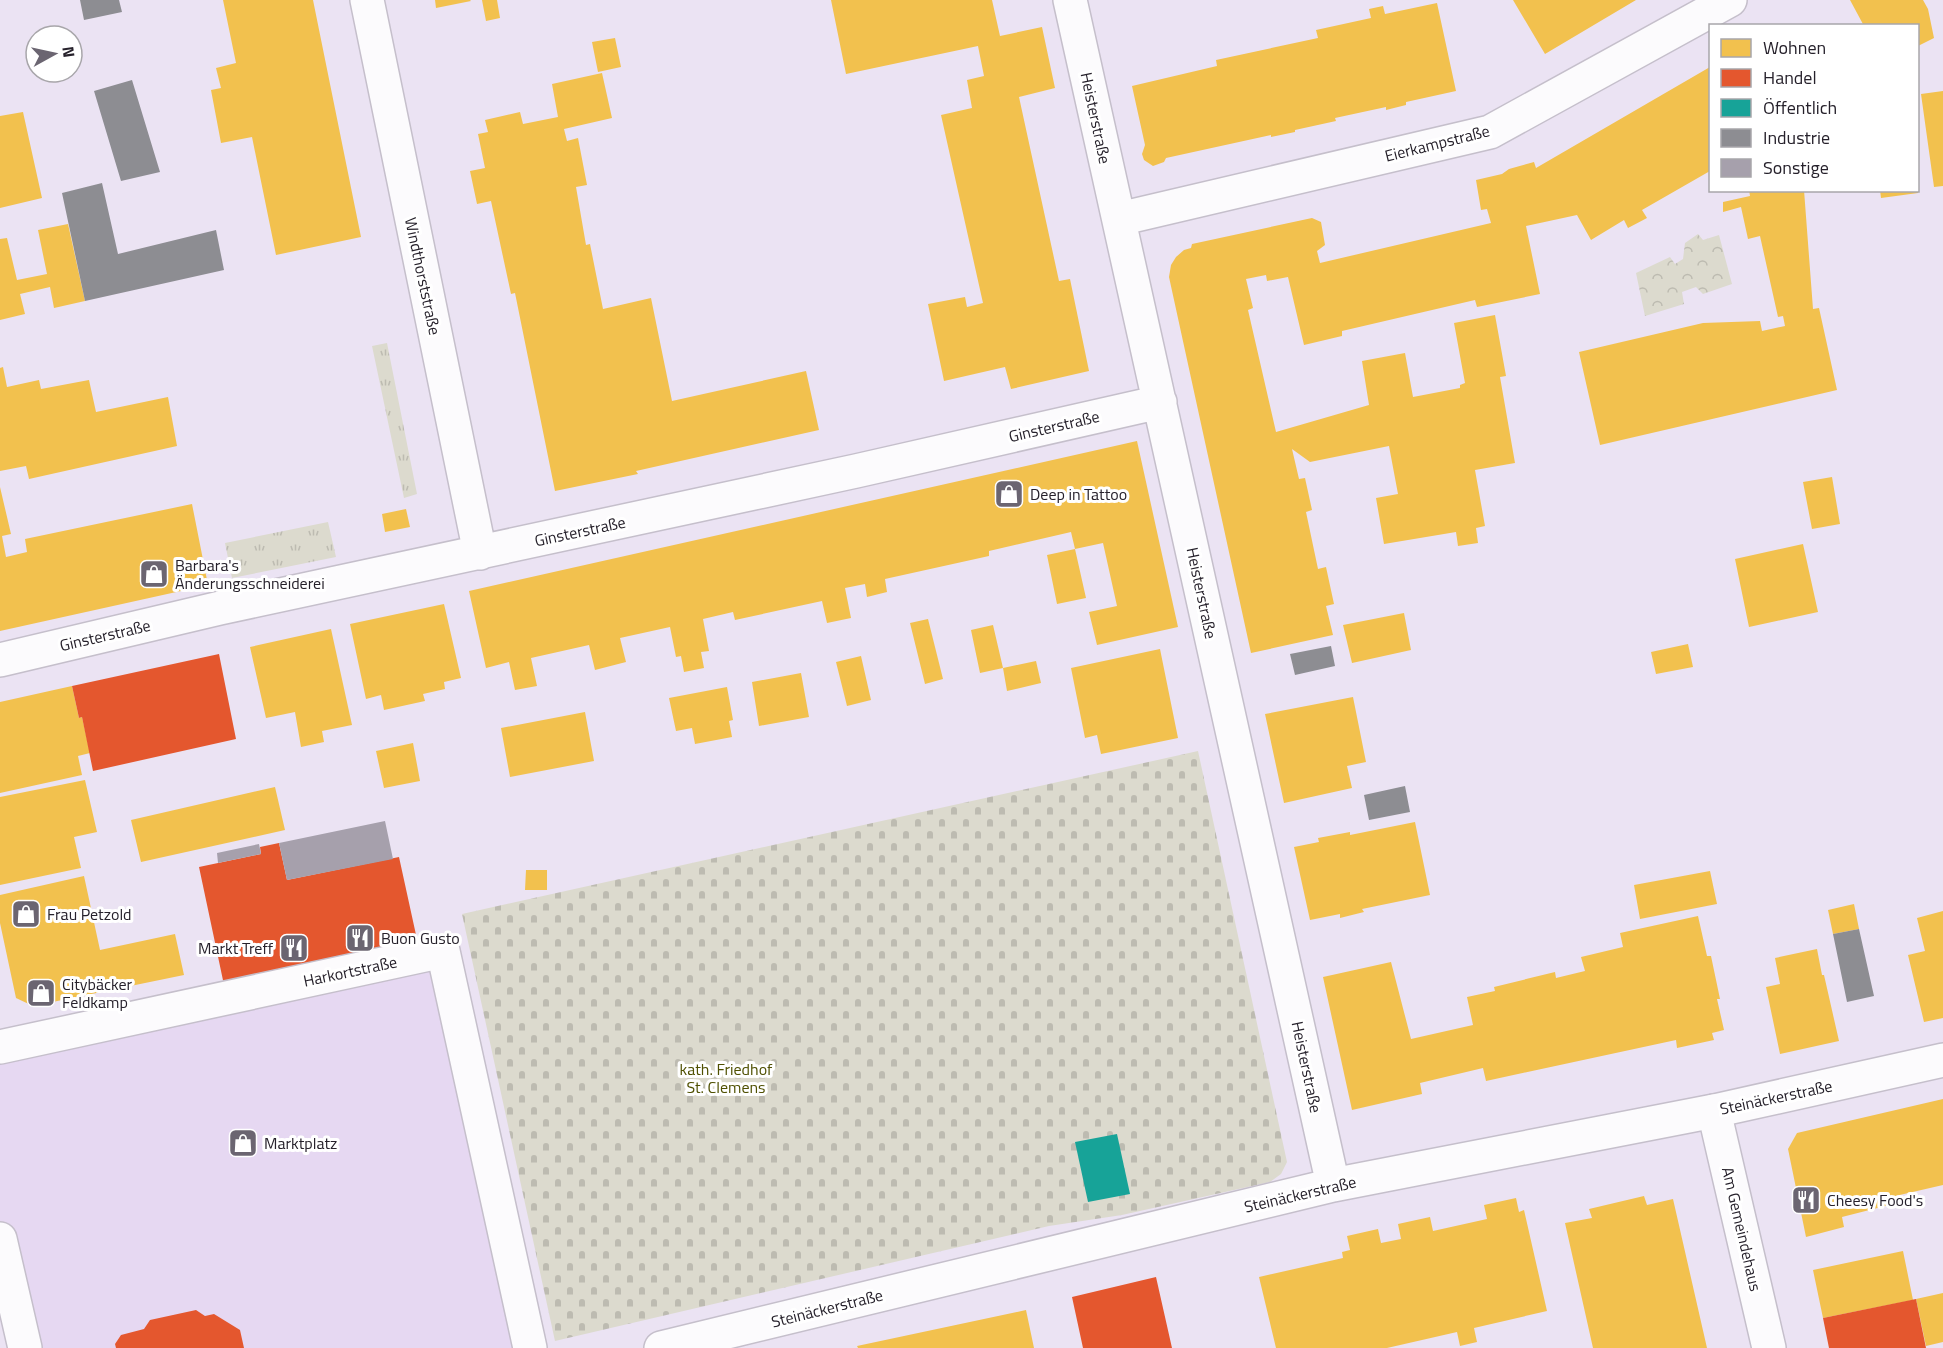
<svg xmlns="http://www.w3.org/2000/svg" width="1943" height="1348" font-family="'Titillium Web',sans-serif">
<defs>
<pattern id="grass-tufts" width="24" height="20" patternUnits="userSpaceOnUse" patternTransform="scale(1.5)"><rect width="24" height="20" fill="#dcdace"/><path d="M3 7l-1-3M5 7V3M7 7l1-3M15 17l-1-3M17 17v-4M19 17l1-3" fill="none" stroke="#bdbbb1"/></pattern>
<pattern id="cemetery-stones" width="16" height="16" patternUnits="userSpaceOnUse" patternTransform="scale(1.5)"><rect width="16" height="16" fill="#dcdace"/><path d="M2 7V4a2 2 0 0 1 4 0v3zM10 15v-3a2 2 0 0 1 4 0v3z" fill="#bdbbb1"/></pattern>
<pattern id="park-crowns" width="20" height="18" patternUnits="userSpaceOnUse" patternTransform="scale(1.5)"><rect width="20" height="18" fill="#dcdace"/><path d="M2 6a3 3 0 1 1 6 0M12 15a3 3 0 1 1 6 0" fill="none" stroke="#bdbbb1"/></pattern>
</defs>
<rect width="100%" height="100%" fill="#ebe3f3"/>
<path fill="#e6d8f2" d="M443 951 530 1348H25L0 1239V1047Z"/>
<path fill="url(#grass-tufts)" d="M387 343 417 494 404 498 372 346Z
M328 522 336 557 232 578 225 543Z"/>
<path fill="url(#cemetery-stones)" d="M1198 751 1287 1162 1281 1174 1270 1182 1122 1215 1049 1226 555 1341 462 914Z"/>
<path fill="url(#park-crowns)" d="M1698 234 1703 240 1719 235 1732 284 1703 294 1696 287 1682 292 1684 304 1645 316 1636 273 1670 257 1675 264 1683 259 1685 243Z"/>
<path fill="#f2c14e" d="M223 0H313L361 237 276 255 252 137 221 143 211 90 221 88 216 68 236 63Z
M435 0H470L471 1 436 8Z
M482 0H497L500 18 486 21Z
M831 0H992L1000 36 1042 27 1055 88 1019 97 1059 281 1070 279 1089 371 1011 389 1005 367 944 381 928 304 965 297 967 307 983 303 941 115 972 108 967 80 984 76 978 46 846 74Z
M1513 0H1636L1545 54Z
M1850 0H1923L1928 9 1934 38 1918 46V26H1864Z
M1437 3 1456 91 1406 102V105L1386 110V107L1335 118 1336 121 1295 130V132L1271 137V135L1166 158 1164 162 1153 166 1144 160 1142 154 1145 145 1132 86 1217 66 1216 60 1318 38 1316 30 1371 18 1369 9 1383 6 1385 14Z
M615 38 621 67 598 72 592 42Z
M1710 67V171L1642 210 1647 218 1628 228 1624 220 1591 240 1577 215 1526 226 1540 294 1477 307 1475 300 1342 331V336L1304 345 1288 277 1267 281 1266 275 1246 279 1253 308 1248 310 1276 432 1369 405 1362 361 1405 353 1413 397 1460 388V385L1465 383 1454 323 1495 315 1506 376 1500 377 1515 463 1475 470 1485 526 1476 528 1478 543 1458 546 1456 532 1384 544 1376 498 1398 494 1389 446 1310 462 1292 449 1299 479 1305 478 1312 510 1306 512 1318 569 1326 567 1334 604 1326 606 1333 635 1251 653 1169 277 1171 265 1176 257 1184 250 1191 248 1192 244 1312 218 1321 222 1325 245 1317 251 1320 263 1491 223 1487 209 1481 210 1476 180 1502 174 1509 169 1534 162 1536 168Z
M602 73 612 118 564 129 567 141 578 138 587 185 576 187 586 245 590 244 603 309 651 298 672 401 806 371 819 430 636 471 638 474 555 491 515 293 511 294 491 201 477 204 470 171 485 168 478 134 488 132 485 120 520 112 523 124 558 117 552 84Z
M1943 91V186L1934 187 1921 94Z
M23 112 42 198 0 208V116Z
M1749 190H1804L1813 309 1819 308 1837 390 1600 445 1579 352 1703 323 1760 321 1762 331 1785 326 1783 316 1778 317 1760 236 1748 239 1741 207 1723 212V202L1750 196Z
M1880 190H1918V193L1881 198Z
M68 224 85 301 54 308 50 287 20 294 25 314 0 320V239L7 238 17 280 47 274 38 230Z
M3 367 7 387 39 380 41 389 89 380 96 412 168 397 177 446 29 479 26 466 0 471V368Z
M1137 441 1178 627 1097 645 1089 612 1117 606 1103 543 1075 549 1071 532 989 551V556L885 579 887 592 867 597 865 584 845 588 851 618 827 623 822 601 735 620 733 612 703 619 709 651 701 652 704 668 684 672 681 656 676 657 670 627 620 638 626 662 595 670 589 645 531 658 537 686 515 690 509 662 486 668 469 591Z
M1832 477 1840 524 1812 529 1803 482Z
M0 487 11 534 2 536 6 557 27 552 25 539 192 504 208 585 0 631Z
M406 509 410 527 385 532 382 514Z
M1803 544 1818 612 1749 627 1735 559Z
M1075 549 1086 598 1057 604 1047 555Z
M444 604 461 678 444 682 445 689 423 694 425 701 384 710 381 695 366 699 350 624Z
M1404 613 1411 650 1352 663 1343 625Z
M928 619 943 679 925 684 910 623Z
M993 625 1003 668 980 673 971 630Z
M331 629 352 725 322 731 324 742 301 747 295 712 266 718 250 647Z
M1688 644 1693 667 1656 674 1651 652Z
M1160 649 1178 738 1101 754 1097 735 1085 738 1071 668Z
M861 656 871 700 847 706 836 662Z
M1036 661 1041 683 1007 691 1003 668Z
M801 673 809 717 759 726 752 682Z
M72 686 79 718 82 717 90 753 78 756 82 775 0 793V702Z
M727 687 733 720 729 721 732 737 695 744 692 728 676 731 669 698Z
M1353 697 1366 762 1347 766 1352 788 1284 803 1265 714Z
M585 712 594 761 510 777 501 728Z
M413 743 420 781 384 788 376 751Z
M85 780 97 832 74 837 81 868 0 885V797Z
M275 787 285 830 141 862 131 820Z
M1415 822 1430 895 1362 909 1364 912 1340 918V914L1310 920 1294 847 1319 842 1318 838 1350 832V835Z
M526 870H547V890H525Z
M1710 871 1717 904 1640 919 1634 885Z
M84 876 100 950 175 934 184 975 33 1006 16 998 0 923V895Z
M1854 904 1859 929 1833 934 1828 910Z
M1943 911V1018L1924 1022 1908 955 1925 951 1917 918Z
M1698 916 1707 956H1711L1720 999H1717L1724 1030 1712 1033 1714 1040 1677 1048 1676 1040 1486 1081 1483 1068 1420 1083 1422 1094 1352 1110 1323 977 1391 962 1411 1039 1473 1025 1467 997 1495 991 1494 987 1555 972 1556 978 1585 971 1581 957 1623 947 1620 933Z
M1817 949 1822 975H1824L1839 1041 1780 1054 1766 987 1780 984 1775 958Z
M1943 1099V1185L1891 1197 1893 1204 1842 1217 1844 1227 1806 1237 1788 1149 1797 1133Z
M1644 1196 1647 1205 1673 1199 1707 1348H1593L1565 1223 1592 1218 1589 1209Z
M1516 1198 1519 1212 1524 1210 1547 1311 1474 1328 1477 1342 1460 1346 1457 1332 1387 1348H1276L1259 1277 1343 1258 1342 1252 1350 1250 1347 1236 1378 1229 1381 1243 1401 1239 1398 1224 1430 1217 1433 1231 1487 1219 1484 1205Z
M1903 1251 1913 1300 1823 1318 1813 1270Z
M1943 1293V1342L1926 1346 1916 1299Z
M1026 1310 1034 1348H858L857 1346Z"/>
<path fill="#e4572e" d="M219 654 236 739 93 771 82 717 79 718 72 686Z
M279 843 287 880 399 857 418 944 224 985 199 867 261 854 260 847Z
M1156 1277 1172 1348H1083L1072 1297Z
M1916 1299 1926 1348H1829L1823 1318Z
M196 1310 205 1316 214 1314 240 1330 244 1348H116L115 1344 121 1335 144 1329 150 1320Z"/>
<path fill="#17a398" d="M1117 1134 1130 1194 1088 1202 1075 1142Z"/>
<path fill="#8d8d92" d="M80 0H119L122 12 84 20Z
M132 80 160 172 121 181 94 91Z
M102 183 118 254 216 230 224 270 85 301 62 193Z
M1331 646 1335 666 1295 675 1290 654Z
M1405 786 1410 812 1369 820 1364 795Z
M1859 929 1874 996 1847 1002 1833 934Z"/>
<path fill="#a6a0ac" d="M385 821 393 859 287 880 279 843Z
M259 844 261 854 218 863 217 853Z"/>
<g fill="none" stroke-linecap="round" stroke-linejoin="round">
<g stroke="#c5bfcb" stroke-width="36">
<path id="street" d="M367 0 480 553
M1070 0 1333 1185
M1119 219 1490 132 1730 0
M0 660 220 608 856 471 1160 402
M0 1047 443 951 530 1348
M0 1239 25 1348
M661 1348 1333 1185 1714 1111"/>
</g>
<g stroke="#c5bfcb" stroke-width="36">
<path id="secondary" d="M1769 1348 1714 1111 1943 1060"/>
</g>
<use href="#street" stroke="#fcfbfd" stroke-width="33"/>
<use href="#secondary" stroke="#fcfbfd" stroke-width="33"/>
</g>
<defs>
<g id="shop-square" transform="scale(1.5)"><rect x="-9" y="-9" width="18" height="18" rx="4" fill="#6b6571" stroke="#fff"/><path d="M-5-2.5h2.3a2.7 3.5 0 0 1 5.4 0H5L5.5 6h-11ZM-1.5-2.5h3a1.5 2.3 0 0 0-3 0Z" fill="#fff"/></g>
<g id="restaurant-square" transform="scale(1.5)"><rect x="-9" y="-9" width="18" height="18" rx="4" fill="#6b6571" stroke="#fff"/><path d="M-5-6h1v4h1v-4h1v4h1v-4h1v5L-1.5 .5V6h-2V.5L-5-1ZM5-6V6H3V1.5H1.5Q1.5-4 5-6Z" fill="#fff"/></g>
</defs>
<g fill-rule="evenodd">
<use href="#shop-square" x="1009" y="494"/>
<use href="#shop-square" x="154" y="574"/>
<use href="#shop-square" x="26" y="914"/>
<use href="#restaurant-square" x="360" y="938"/>
<use href="#restaurant-square" x="294" y="948"/>
<use href="#shop-square" x="41" y="993"/>
<use href="#shop-square" x="243" y="1143"/>
<use href="#restaurant-square" x="1806" y="1200"/>
</g>
<g text-anchor="middle" dominant-baseline="central" stroke-width="6" stroke-linejoin="round" paint-order="stroke">
<g font-size="16" fill="#26212b" stroke="#fff">
<text transform="translate(1096 118) rotate(78)">Heisterstraße</text>
<text transform="translate(1437 143) rotate(-14)">Eierkampstraße</text>
<text transform="translate(423 276) rotate(78)">Windthorststraße</text>
<text transform="translate(1054 426) rotate(-13)">Ginsterstraße</text>
<text transform="translate(580 531) rotate(-12)">Ginsterstraße</text>
<text transform="translate(1202 593) rotate(78)">Heisterstraße</text>
<text transform="translate(105 635) rotate(-13)">Ginsterstraße</text>
<text transform="translate(350 971) rotate(-12)">Harkortstraße</text>
<text transform="translate(1307 1067) rotate(78)">Heisterstraße</text>
<text transform="translate(1776 1097) rotate(-12)">Steinäckerstraße</text>
<text transform="translate(1300 1194) rotate(-13)">Steinäckerstraße</text>
<text transform="translate(1742 1229) rotate(77)">Am Gemeindehaus</text>
<text transform="translate(827 1308) rotate(-14)">Steinäckerstraße</text>
</g>
<g font-size="16" fill="#26212b" stroke="#fff" text-anchor="start">
<text x="1030" y="494">Deep in Tattoo</text>
<text x="175" y="565">Barbara's<tspan x="175" dy="18">Änderungsschneiderei</tspan></text>
<text x="47" y="914">Frau Petzold</text>
<text x="381" y="938">Buon Gusto</text>
<text x="273" y="948" text-anchor="end">Markt Treff</text>
<text x="62" y="984">Citybäcker<tspan x="62" dy="18">Feldkamp</tspan></text>
<text x="264" y="1143">Marktplatz</text>
<text x="1827" y="1200">Cheesy Food's</text>
</g>
<g font-size="16" fill="#4f5001" stroke="#fff">
<text x="726" y="1069">kath. Friedhof<tspan x="726" dy="18">St. Clemens</tspan></text>
</g>
</g>
<rect x="1709" y="24" width="210" height="168" fill="#ffffff" stroke="#a8a6aa" stroke-width="1.5"/>
<rect x="1721" y="39" width="30" height="18" fill="#f2c14e" stroke="#a8a6aa" stroke-width="1.5"/>
<text x="1763" y="54" font-size="18" fill="#26212b">Wohnen</text>
<rect x="1721" y="69" width="30" height="18" fill="#e4572e" stroke="#a8a6aa" stroke-width="1.5"/>
<text x="1763" y="84" font-size="18" fill="#26212b">Handel</text>
<rect x="1721" y="99" width="30" height="18" fill="#17a398" stroke="#a8a6aa" stroke-width="1.5"/>
<text x="1763" y="114" font-size="18" fill="#26212b">Öffentlich</text>
<rect x="1721" y="129" width="30" height="18" fill="#8d8d92" stroke="#a8a6aa" stroke-width="1.5"/>
<text x="1763" y="144" font-size="18" fill="#26212b">Industrie</text>
<rect x="1721" y="159" width="30" height="18" fill="#a6a0ac" stroke="#a8a6aa" stroke-width="1.5"/>
<text x="1763" y="174" font-size="18" fill="#26212b">Sonstige</text>
<g transform="translate(54 54) rotate(82)"><circle r="28" fill="#ffffff" stroke="#a8a6aa" stroke-width="1.5"/>
<path d="M0-4.5L10 22L0 15L-10 22Z" fill="#6b6571"/>
<text y="-9" font-size="16" font-weight="bold" text-anchor="middle" fill="#26212b">N</text>
</g>
</svg>
